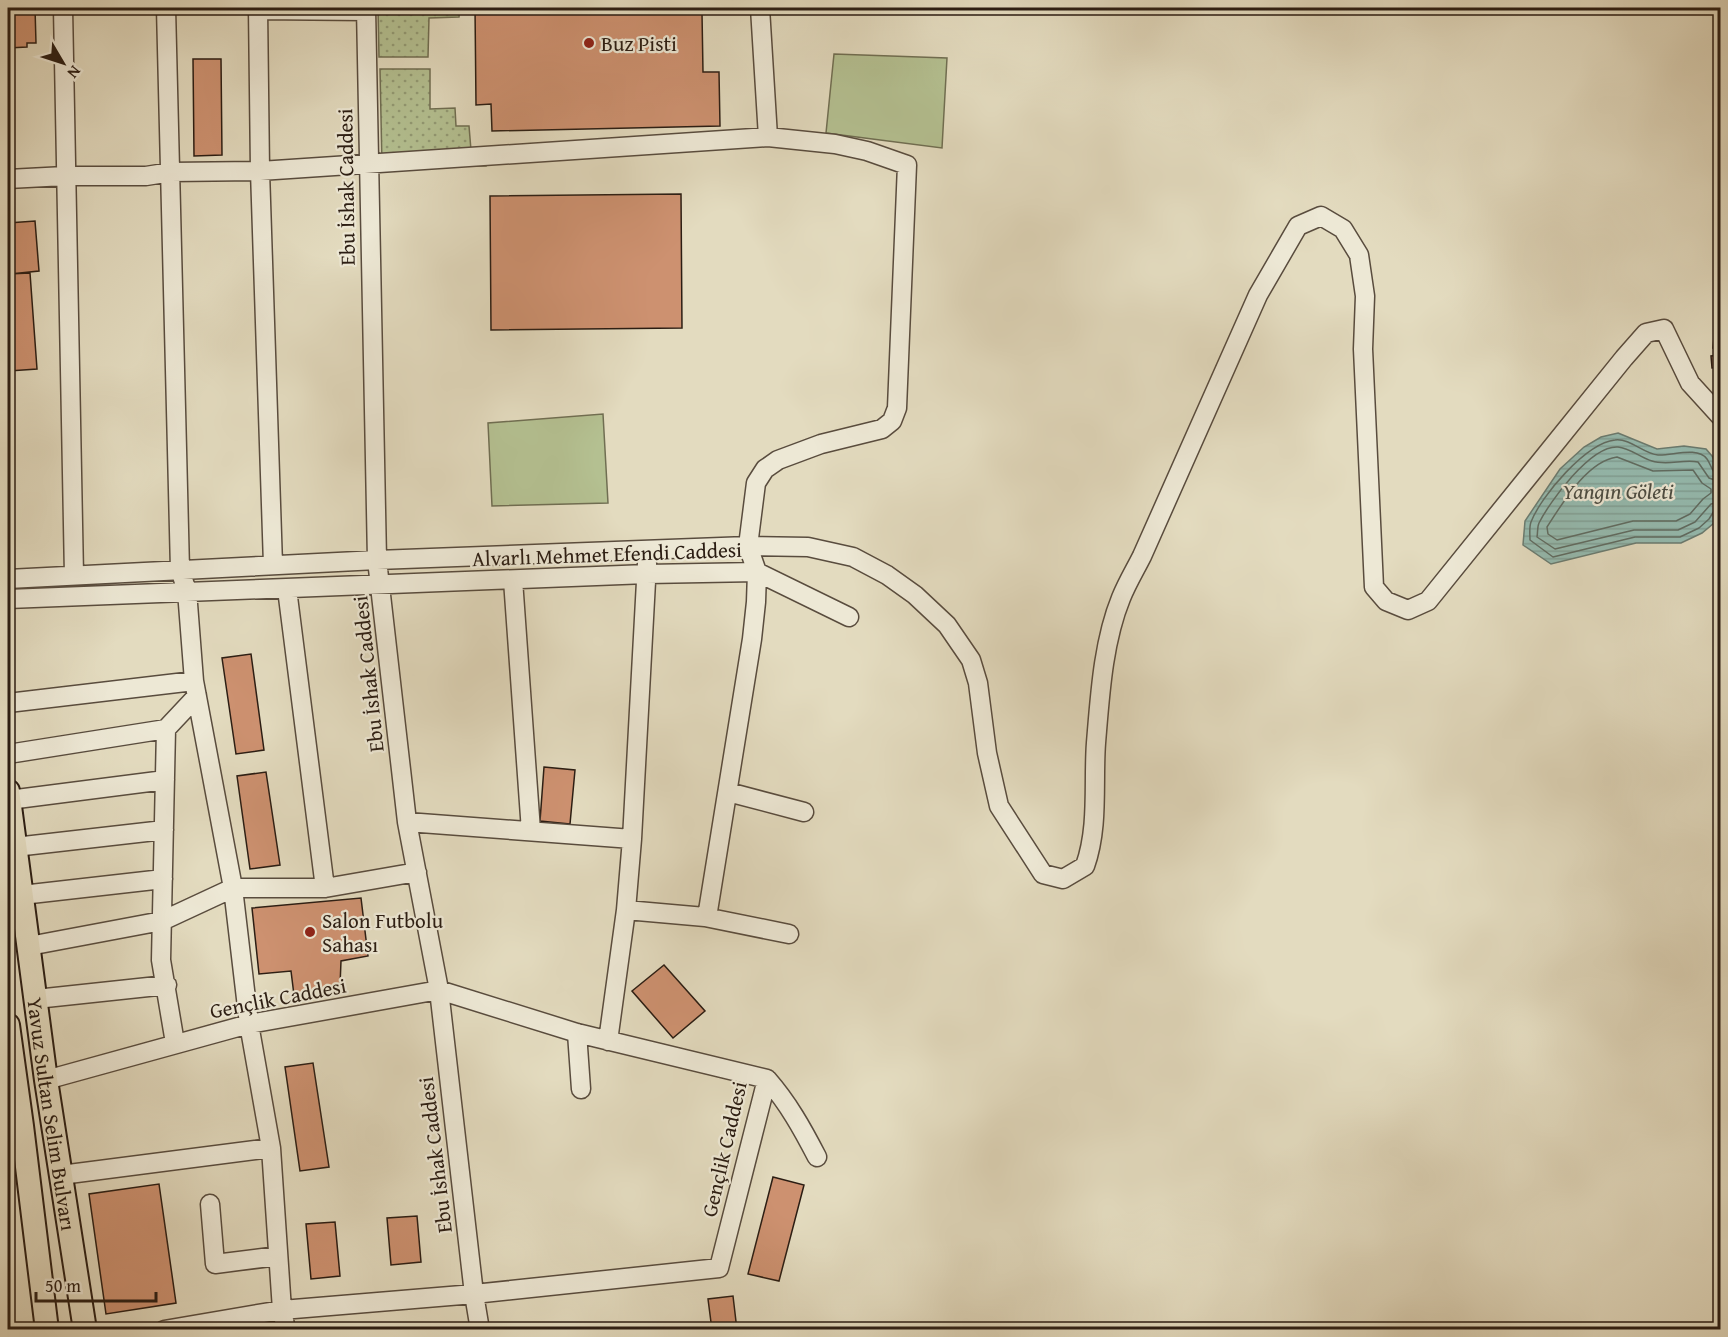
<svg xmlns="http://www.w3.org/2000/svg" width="1728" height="1337" font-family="'Gentium Book Plus',serif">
<defs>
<pattern id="grass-dots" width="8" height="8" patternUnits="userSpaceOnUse" patternTransform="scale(1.5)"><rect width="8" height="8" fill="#b4c091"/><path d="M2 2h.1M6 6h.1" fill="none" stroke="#939b75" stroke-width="1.8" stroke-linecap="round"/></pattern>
<pattern id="water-rules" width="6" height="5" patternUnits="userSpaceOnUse" patternTransform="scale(1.5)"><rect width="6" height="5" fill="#95bbb0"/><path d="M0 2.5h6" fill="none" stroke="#81a096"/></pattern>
</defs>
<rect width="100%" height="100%" fill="#e3dbbf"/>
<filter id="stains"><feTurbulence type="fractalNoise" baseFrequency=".00333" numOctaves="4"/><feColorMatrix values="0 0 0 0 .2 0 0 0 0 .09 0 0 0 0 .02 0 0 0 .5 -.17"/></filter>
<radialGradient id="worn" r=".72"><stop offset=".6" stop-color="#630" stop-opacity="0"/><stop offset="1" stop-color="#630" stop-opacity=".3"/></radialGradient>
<path fill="url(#grass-dots)" stroke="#706e52" stroke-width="1.5" d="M378 8H460L459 17 429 18 428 57H379Z
M380 69H430V109L455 108 456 126H469L471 150H485L486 166H382Z"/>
<path fill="#b4c091" stroke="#706e52" stroke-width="1.5" d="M834 54 947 58 942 148 826 133Z
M603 414 608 503 492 506 488 423Z"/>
<path fill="url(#water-rules)" stroke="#6b7c71" stroke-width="1.5" d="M1618 433 1657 449 1684 446 1706 449 1712 456 1720 473V510L1714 523 1702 533 1681 543H1636L1551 564 1523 545 1525 521 1560 469 1584 447 1601 437Z"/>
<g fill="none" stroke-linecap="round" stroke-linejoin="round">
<path stroke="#606c62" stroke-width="1.5" d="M1617 457 1653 471 1693 470 1702 483 1711 489V493L1703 499 1690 514 1676 521H1633L1557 540 1548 534 1547 527C1562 504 1587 461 1617 457Z
M1720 474 1714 472C1711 468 1710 463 1707 459 1697 446 1672 456 1658 455 1644 454 1630 438 1615 440 1586 443 1541 496 1531 522 1529 527 1530 535 1530 540L1553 557 1635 537H1680L1699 528 1709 519 1714 511 1720 509
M1720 482 1709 478 1698 462C1683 459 1667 466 1652 461 1641 458 1630 448 1618 447 1591 445 1550 501 1539 523 1537 527 1538 532 1537 537L1555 549 1634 530H1678L1695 522 1711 504 1720 502"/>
</g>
<path fill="#cd9170" stroke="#2b1d13" stroke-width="1.5" d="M8 8H35L36 43H27V47L8 48Z
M475 8H716V13H702L703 72H719L720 126 492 131 491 104 476 105Z
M193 59H221L222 155 194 156Z
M681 194 682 328 491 330 490 196Z
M35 221 39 271 10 274 8 223Z
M30 273 37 369 9 371 8 274Z
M1715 326 1720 327V348H1713Z
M1720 355V367L1712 368 1711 356Z
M251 654 264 750 236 754 222 658Z
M544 767 575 770 570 824 540 821Z
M266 772 280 865 250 869 237 776Z
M361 898 368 956 341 961 340 986 294 995 291 971 259 974 252 908Z
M664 965 705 1011 673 1038 632 991Z
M313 1063 329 1167 300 1171 285 1067Z
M773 1177 804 1185 779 1281 748 1274Z
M159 1184 176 1303 106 1314 89 1194Z
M417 1216 421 1262 391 1265 387 1218Z
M335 1222 340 1276 311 1279 306 1224Z
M733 1296 737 1330H712L708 1299Z
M541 1324 542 1330H517V1327Z"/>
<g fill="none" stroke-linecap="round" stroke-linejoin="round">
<g stroke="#594c3e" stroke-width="21">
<path id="minor" d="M63 8 74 576
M166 8 180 570 187 591 194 681 233 888 249 1024 271 1148 282 1310 286 1330
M258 8 260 171 273 565
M366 8 377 560 407 822 439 990 474 1294 480 1330
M760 8 768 137
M258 10 366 11
M8 179 65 176H146L171 172 260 171 768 137 835 144 867 151 907 165 897 408 892 421 882 429 821 444 778 460 765 469 756 483 748 546 757 572 756 602 752 639 708 911 705 917 626 910 608 1041
M8 579 377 560 748 546 808 547 853 557 887 575 915 595 947 625 971 660 978 683 987 753 999 806 1043 874 1063 879 1085 866C1099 827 1093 783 1096 743 1100 695 1103 642 1121 598 1127 583 1135 570 1142 556L1258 295 1298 226 1321 216 1343 229 1359 255 1365 296 1363 349 1374 587 1386 601 1408 610 1428 601 1624 358 1646 333 1664 329 1690 383 1720 416
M513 580 531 831
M287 589 325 888
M8 599 647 574 757 572 849 617
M8 703 194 681
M8 754 166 729
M728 792 804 812
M9 800 165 780
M407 822 632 839
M15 847 164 830
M22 895 163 879
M626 910 632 839 647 563
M705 917 789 934
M29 946 162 921 233 888H325L417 872
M36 999 167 985
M577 1033 581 1089
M175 1043 161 960 166 729 197 696
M767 1079C788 1103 802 1128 817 1157
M46 1080 249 1024 439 990 577 1033 767 1079 719 1268 474 1294 282 1310 164 1330
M8 1131 22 1126
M61 1175 271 1148
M210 1204 215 1264 278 1256"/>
</g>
<g stroke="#2b1d13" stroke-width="26">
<g id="major">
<path id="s1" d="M8 791 46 1080 85 1330"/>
<path d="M8 1025 22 1126 47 1330"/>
</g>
</g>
<use href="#minor" stroke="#ede8d5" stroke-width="18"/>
<use href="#major" stroke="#e3dbbf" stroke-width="22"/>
</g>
<g fill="#8f2418" stroke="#ede8d5" stroke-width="2">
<circle cx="589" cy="43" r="6"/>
<circle cx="310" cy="932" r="6"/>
</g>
<g text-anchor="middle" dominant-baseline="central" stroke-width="4.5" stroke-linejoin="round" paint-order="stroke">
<g font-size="21" fill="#2b1d13" stroke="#ede8d5" text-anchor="start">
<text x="601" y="43">Buz Pisti</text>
<text x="322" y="920">Salon Futbolu<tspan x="322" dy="24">Sahası</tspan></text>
</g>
<g font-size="21" fill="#2b1d13" stroke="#ede8d5">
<text transform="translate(346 187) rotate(-91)">Ebu İshak Caddesi</text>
<text transform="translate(607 554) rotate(-2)">Alvarlı Mehmet Efendi Caddesi</text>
<text transform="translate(368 674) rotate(-96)">Ebu İshak Caddesi</text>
<text transform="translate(278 998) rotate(-11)">Gençlik Caddesi</text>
<text stroke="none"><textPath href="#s1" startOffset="326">Yavuz Sultan Selim Bulvarı</textPath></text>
<text transform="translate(724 1149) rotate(-77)">Gençlik Caddesi</text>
<text transform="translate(435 1155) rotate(-97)">Ebu İshak Caddesi</text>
</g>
<g font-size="22" font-style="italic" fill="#4b4c42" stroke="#ede8d5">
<text x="1618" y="491">Yangın Göleti</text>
</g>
</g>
<rect width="1728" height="1337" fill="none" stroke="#e3dbbf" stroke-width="30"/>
<rect x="9" y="9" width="1710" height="1319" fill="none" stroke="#2b1d13" stroke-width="3"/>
<rect x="15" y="15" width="1698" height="1307" fill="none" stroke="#2b1d13" stroke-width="1.5"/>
<g transform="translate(63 63) rotate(129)" stroke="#ede8d5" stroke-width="4.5" paint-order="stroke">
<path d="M0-4.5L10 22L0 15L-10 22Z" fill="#2b1d13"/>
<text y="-9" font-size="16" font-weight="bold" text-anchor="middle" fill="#2b1d13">N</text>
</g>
<path d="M36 1292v9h120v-9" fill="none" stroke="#2b1d13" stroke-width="3"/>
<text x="45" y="1292" font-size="18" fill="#2b1d13" stroke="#ede8d5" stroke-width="4.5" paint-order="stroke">50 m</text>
<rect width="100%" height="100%" filter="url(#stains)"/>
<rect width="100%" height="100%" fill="url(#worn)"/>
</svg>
